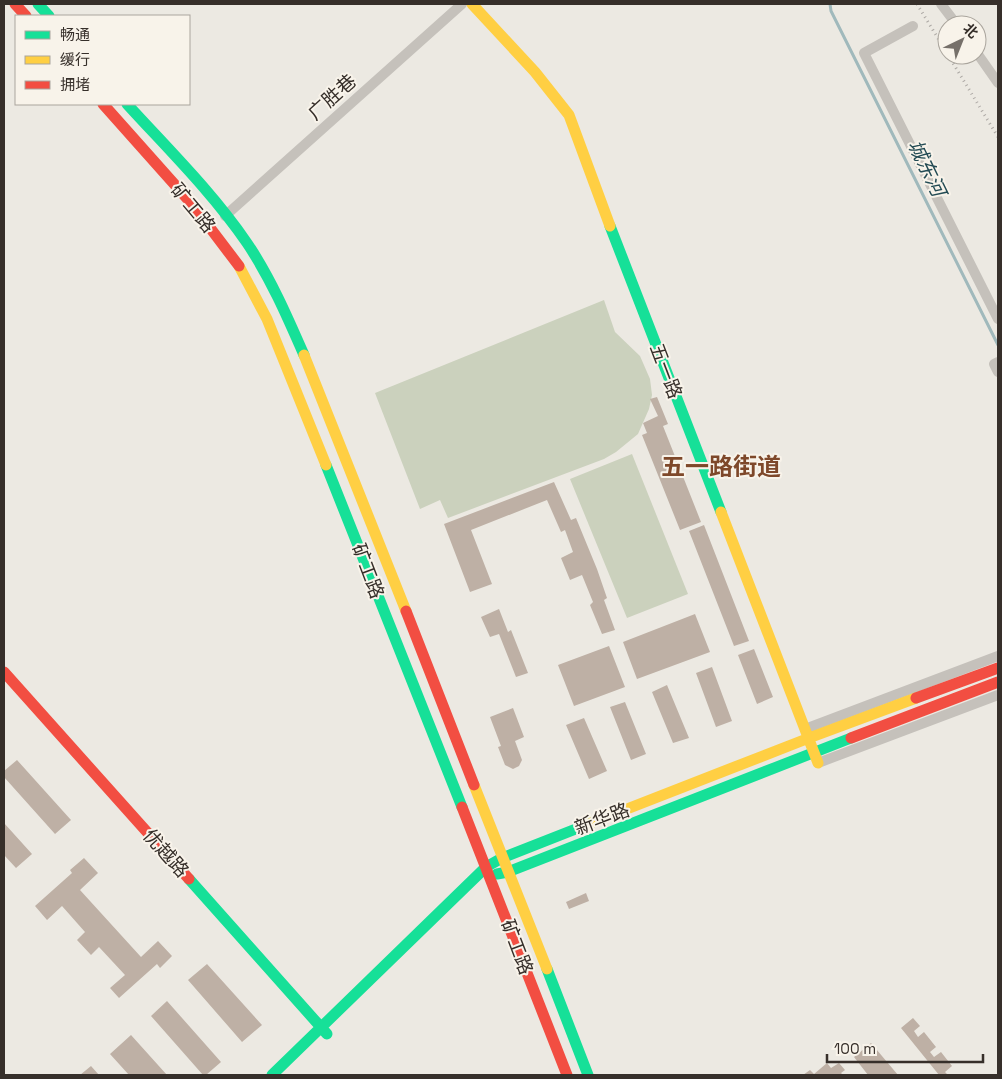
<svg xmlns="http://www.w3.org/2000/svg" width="1002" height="1079" font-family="'Space Grotesk','Noto Sans SC',sans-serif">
<rect width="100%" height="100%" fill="#ece9e2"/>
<path fill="#cbd1bd" d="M604 300 615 332 640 356 650 379 652 395 649 409 638 434 616 452 604 459 448 518 440 500 420 509 375 393Z
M632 454 688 594 627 618 570 479Z"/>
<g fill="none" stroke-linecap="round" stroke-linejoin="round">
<path stroke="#a0b9bc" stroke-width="3" d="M830 4 831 11 998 345"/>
</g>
<path fill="#beb0a5" d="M657 397 668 424 663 426 701 522 680 530 642 435 647 433 643 423 658 416 650 399Z
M554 482 571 520 576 518 597 569 607 598 604 600 615 630 602 634 590 605 593 602 582 575 570 580 561 558 573 552 565 530 561 532 547 500 471 530 492 584 470 592 444 524Z
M704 525 749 641 734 646 689 531Z
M499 609 508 632 511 630 528 673 516 677 499 634 490 637 481 617Z
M695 614 710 652 637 679 623 642Z
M609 646 625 687 574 706 558 665Z
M754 649 773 697 757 704 738 655Z
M712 667 732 721 716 727 696 673Z
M667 685 689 738 673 743 652 692Z
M625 702 646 754 631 760 610 707Z
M513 708 524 737 515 741 522 760 519 766 513 769 505 765 498 747 501 746 490 717Z
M584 718 607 771 589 779 566 725Z
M17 760 71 820 55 834 4 777V771Z
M4 823 32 854 16 868 4 855Z
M84 858 98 873 80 890 141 957 158 941 172 956 160 968 157 964 119 998 110 988 125 975 99 947 91 955 77 940 85 932 62 906 47 920 35 906 72 873 70 870Z
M586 893 589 901 569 909 566 902Z
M207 964 262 1025 242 1042 188 980Z
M167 1001 221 1062 206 1075H203L151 1016Z
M913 1018 920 1026 914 1031 918 1037 924 1032 936 1047 930 1052 934 1057 941 1052 952 1066 945 1072 948 1075H939L901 1028Z
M131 1035 167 1075H129L110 1054Z
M871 1043 898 1075H868L854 1057Z
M827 1063 831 1068 839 1063 845 1070 841 1073 843 1075H803L810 1070 814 1074Z
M91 1066 99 1075H80Z"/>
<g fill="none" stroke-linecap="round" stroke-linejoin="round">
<path stroke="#c5c1bb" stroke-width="10" d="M941 4 957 25
M913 26 864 53 998 319
M977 53 998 83
M225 216 462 4
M998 362 994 364 998 372
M805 729 998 656
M818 763 998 695"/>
<path stroke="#16e098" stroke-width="11" d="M38 4 49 16
M127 104C168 149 212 192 247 243 270 277 287 316 304 355
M610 226 721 512
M326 465 462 807
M497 874 508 872 851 738
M189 879 327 1034
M547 969 588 1075
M272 1075 486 867 502 858 591 823"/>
<path stroke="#ffcf43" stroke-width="11" d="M472 4 535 72 569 115 610 226
M239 266 267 319 326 465
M304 355 406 611
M721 512 818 763
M474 785 547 969
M591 823 809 738 916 698"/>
<path stroke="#f24e42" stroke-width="11" d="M15 4 26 16
M103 104 192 204 239 266
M406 611 474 785
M4 672 189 879
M916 698 998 668
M851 738 998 682
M462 807 567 1075"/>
<path stroke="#ada9a5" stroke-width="3" stroke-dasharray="1 4" stroke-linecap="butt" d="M917 4 947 53
M948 55 998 137"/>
</g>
<g text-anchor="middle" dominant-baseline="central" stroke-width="4" stroke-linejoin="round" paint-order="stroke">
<g font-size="19" fill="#362f2a" stroke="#f8f3ea">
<text transform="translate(332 97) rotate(-42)">广胜巷</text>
<text transform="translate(193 208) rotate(50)">矿工路</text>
<text transform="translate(666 371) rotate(69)">五一路</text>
<text transform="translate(368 571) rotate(69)">矿工路</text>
<text transform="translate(602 819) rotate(-21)">新华路</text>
<text transform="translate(166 853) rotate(48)">优越路</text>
<text transform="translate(517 947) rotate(69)">矿工路</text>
</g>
<g font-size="20" font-style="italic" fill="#234b54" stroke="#f8f3ea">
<text transform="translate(927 168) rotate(64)">城东河</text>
</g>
<g font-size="24" font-weight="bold" fill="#7e482a" stroke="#f8f3ea">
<text x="721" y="466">五一路街道</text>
</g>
</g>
<rect width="1002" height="1079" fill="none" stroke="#362f2a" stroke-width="10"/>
<rect x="15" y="15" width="175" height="90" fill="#f8f3ea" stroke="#aaa59d"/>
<rect x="25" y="31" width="25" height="8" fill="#16e098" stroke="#aaa59d"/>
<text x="60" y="40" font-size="15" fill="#362f2a">畅通</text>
<rect x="25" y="56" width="25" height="8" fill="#ffcf43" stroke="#aaa59d"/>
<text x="60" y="65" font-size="15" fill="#362f2a">缓行</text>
<rect x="25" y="81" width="25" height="8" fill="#f24e42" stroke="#aaa59d"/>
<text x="60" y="90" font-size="15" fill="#362f2a">拥堵</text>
<g transform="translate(962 40) rotate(43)"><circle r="24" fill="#f8f3ea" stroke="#aaa59d"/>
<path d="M0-4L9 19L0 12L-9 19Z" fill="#76706a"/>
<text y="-8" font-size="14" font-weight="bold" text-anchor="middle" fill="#362f2a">北</text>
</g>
<path d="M827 1054v8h156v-8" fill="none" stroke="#362f2a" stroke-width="2.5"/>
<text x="834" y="1054" font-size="15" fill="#362f2a" stroke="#f8f3ea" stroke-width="4" paint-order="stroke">100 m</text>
</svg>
